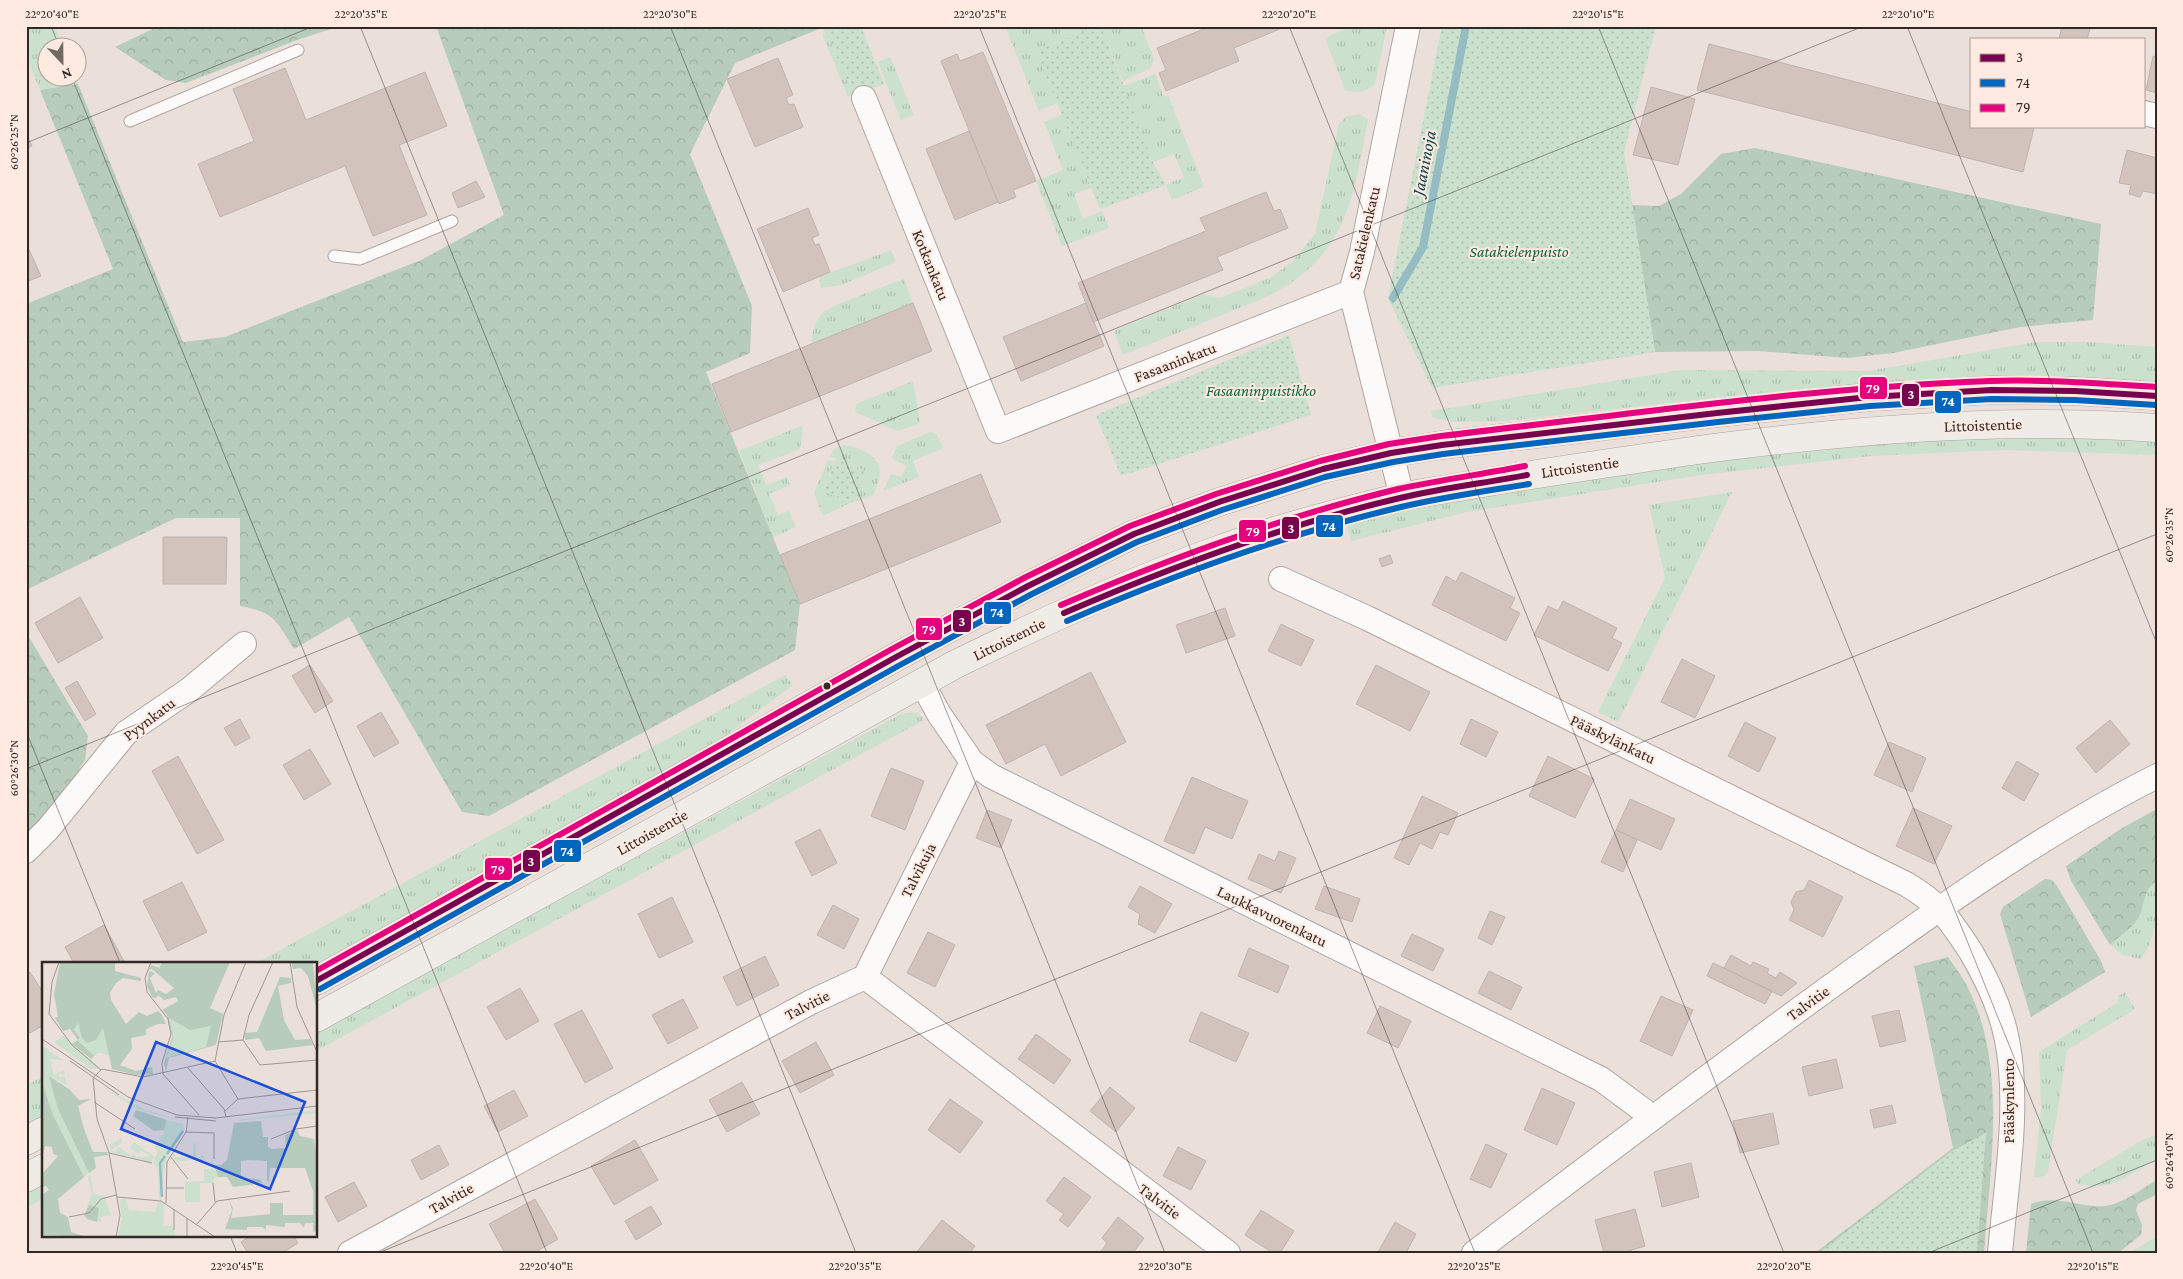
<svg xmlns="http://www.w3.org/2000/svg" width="2183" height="1279" font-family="'Crimson Pro',serif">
<defs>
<pattern id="grass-tufts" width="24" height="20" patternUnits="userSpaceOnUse" patternTransform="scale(1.25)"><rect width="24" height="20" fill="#cbe0cd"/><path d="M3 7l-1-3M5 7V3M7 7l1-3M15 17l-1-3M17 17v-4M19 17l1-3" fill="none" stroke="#afc0b0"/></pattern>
<pattern id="forest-crowns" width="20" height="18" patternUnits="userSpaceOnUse" patternTransform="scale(1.25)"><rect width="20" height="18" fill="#b7ccba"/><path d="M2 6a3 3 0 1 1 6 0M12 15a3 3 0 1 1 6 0" fill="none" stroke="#9eafa0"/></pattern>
<pattern id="park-dots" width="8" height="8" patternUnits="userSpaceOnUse" patternTransform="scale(1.25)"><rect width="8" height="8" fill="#cbe0cd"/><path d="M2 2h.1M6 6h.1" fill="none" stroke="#afc0b0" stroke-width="1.8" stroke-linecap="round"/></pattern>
</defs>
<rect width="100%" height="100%" fill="#ebdfda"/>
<path fill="url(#grass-tufts)" d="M26 26H55L63 47 48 48V78H76L78 84 40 90 26 56Z
M1005 26H1097L1036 51 1057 103 1039 111Z
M1101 26H1141L1154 59 1151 68 1123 81Z
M1352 26H1387L1375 84C1366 92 1357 94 1345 90L1325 38Z
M824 27 875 87 848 97 823 36Z
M890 57 914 115 901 120 878 62Z
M1155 74 1164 97 1168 95 1204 187 1172 200 1166 185 1184 177 1174 154 1153 162 1123 86Z
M1360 114 1368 120C1352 202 1347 258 1264 298L1123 355 1114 331 1203 294 1220 298 1270 278 1292 262 1315 234 1339 124 1347 116Z
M1062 115 1091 188 1074 194 1083 219 1102 211 1109 228 1062 246 1036 181 1063 170 1044 122Z
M891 250 896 262 841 285 821 288 819 277Z
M904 279 913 303 812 344C811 331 815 321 824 312 833 304 889 285 904 279Z
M2036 342H2087L2157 347V382L2001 376 1911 381 1733 396 1506 421 1454 422 1432 417 1431 411 1681 370 1869 371Z
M913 381 920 421 918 424 898 431 855 412 856 404Z
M801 426 803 429 800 449 758 465 766 485 787 477 790 485 769 494 778 515 789 511 796 527 773 537 739 451Z
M930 432 937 435 943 448 913 461 919 477 883 491 891 474 902 477 906 466 894 460 892 457 897 446Z
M2008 435 2157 441V455L2005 450 1871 456 1701 475 1467 512 1351 541 1347 525 1467 496 1702 462 1871 444Z
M844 445C858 446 883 457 880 476 879 482 876 489 873 495L856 502 854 501 867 472 830 456 834 449Z
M828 460 834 462 823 490 850 503 823 516 814 493Z
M1732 492 1618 722 1598 712 1665 578 1649 505Z
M785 675 793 685 716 743 316 964V963H256Z
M913 712 919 714 924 720 316 1051V1032L901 714Z
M2157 881C2157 909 2158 936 2141 959L2123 955 2110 945C2118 937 2131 929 2137 920 2146 907 2141 890 2157 881Z
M2125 992 2135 1009 2067 1050 2048 1172 2044 1176 2034 1178 2041 1108 2039 1052 2117 1003 2118 996Z
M44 1076V1116L26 1126V1085Z
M2157 1135V1159C2125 1175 2116 1192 2078 1184L2076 1180 2144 1139Z
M44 1182V1198L26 1208V1192Z"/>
<path fill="url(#forest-crowns)" d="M159 26H340L297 40 186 83 166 80 115 47Z
M436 26 824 27 735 63 690 154 752 306 750 353 706 372 800 604 795 650 489 816 462 812 349 617 294 649C276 621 275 612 240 606V518H176L26 590V304L113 269 40 90 78 84 183 342 225 337 421 260 504 215Z
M1755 148 2101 224 2093 320 2020 327 1893 353 1847 358 1759 351 1655 352 1632 205 1659 206 1681 194 1721 154Z
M26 632 88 736 85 760 68 787 26 837Z
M2157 809V881C2141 890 2146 907 2137 920 2131 929 2118 937 2110 945L2071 881 2066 866 2122 828Z
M2045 879 2052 880 2057 886 2101 961 2105 972 2031 1017 2000 914 2003 907Z
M1948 957C1954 966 1962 976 1967 986 2008 1065 1990 1167 1984 1253H1815L1953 1148 1914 966Z
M2157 1180V1194L2138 1204 2136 1210 2142 1225 2141 1235 2118 1253H2026L2031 1204C2056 1194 2079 1208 2104 1206 2123 1204 2141 1189 2157 1180Z"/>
<path fill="url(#park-dots)" d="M824 26H861L884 84 853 96Z
M1097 26H1101L1153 162 1166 185 1100 209 1036 51Z
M1442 26H1656L1624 152 1655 352 1432 388 1388 298Z
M1289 335 1311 415 1121 476 1096 415Z
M836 459 867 472 854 501 850 503 823 491Z
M1986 1133 1977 1253H1819L1952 1151Z"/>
<path fill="#cbe0cd" d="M2157 1236V1253H2130Z"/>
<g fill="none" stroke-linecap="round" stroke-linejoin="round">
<path stroke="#94bcc2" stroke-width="8" d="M1393 298 1423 247 1466 26"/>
</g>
<path fill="#d2c3bc" stroke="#bdb4b0" d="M1211 26H1287L1234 48 1239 61 1166 91 1159 73 1166 70 1157 48Z
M2062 26H2079L2090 29 2087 39H2059Z
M1709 44 1972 112V126H2028L2034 128 2023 172 1697 90Z
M983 52 1036 181 1013 190 1016 197 999 204 941 61 957 54 960 61Z
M2153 56 2157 57V93L2146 90Z
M778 58 793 95 786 98 789 105 794 104 803 127 755 147 727 79Z
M285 68 306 120 425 72 447 126 399 145 427 215 373 236 345 166 220 217 198 164 254 141 233 89Z
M1651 87 1695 99 1678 165 1633 155Z
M969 131 998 202 955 220 926 149Z
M26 133 32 146 26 149Z
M2127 150 2157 158V194L2143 191 2140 197 2129 194 2131 185 2119 183Z
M476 181 485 197 458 208 452 193Z
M1266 192 1274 211 1280 209 1288 228 1217 257 1223 270 1093 322 1078 283 1206 231 1200 218Z
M808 208 819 235 812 238 815 245 819 244 830 272 783 292 757 229Z
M26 243 41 276 26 282Z
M913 303 932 351 731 432 712 384Z
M1086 303 1104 346 1021 381 1003 337Z
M981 474 1001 522 800 604 780 555Z
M163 537H227L226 584H163Z
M1390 555 1393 563 1382 567 1379 559Z
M1461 572 1515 598 1510 608 1520 613 1506 641 1432 605 1446 576 1456 582Z
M80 597 103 638 58 663 35 623Z
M1563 601 1617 628 1612 638 1622 643 1608 671 1534 635 1548 606 1558 611Z
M1225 608 1235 636 1186 653 1176 625Z
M1281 624 1314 640 1301 666 1268 651Z
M1682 659 1715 676 1695 718 1661 702Z
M310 665 333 701 315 713 292 676Z
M1376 665 1430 692 1410 731 1356 704Z
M1091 672 1126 742 1061 776 1045 744 1006 764 986 725Z
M77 681 96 714 85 721 65 688Z
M381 712 399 743 374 757 357 726Z
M240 719 250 738 235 746 224 728Z
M1471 719 1498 732 1486 757 1460 744Z
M2110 720 2130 744 2096 773 2076 748Z
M1745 722 1776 738 1759 772 1728 756Z
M1889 742 1926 758 1912 792 1874 775Z
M310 749 331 784 304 800 283 765Z
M178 756 224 840 197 854 152 771Z
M1548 756 1594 779 1575 818 1529 796Z
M2017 761 2039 774 2024 801 2002 788Z
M891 768 924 781 905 830 871 816Z
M1192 777 1248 801 1232 839 1205 827 1194 854 1164 841Z
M1422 796 1458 813 1448 835 1440 832 1432 849 1420 843 1409 865 1394 858Z
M1630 799 1675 819 1661 850 1616 830Z
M1913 808 1952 826 1934 864 1896 846Z
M987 810 1012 820 1001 848 976 838Z
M820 829 837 863 812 876 795 842Z
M1616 830 1637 840 1623 872 1601 862Z
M1279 851 1296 858 1281 893 1248 879 1259 854 1275 861Z
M1809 880 1843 897 1823 937 1789 920 1794 910 1791 902 1796 892 1804 890Z
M182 882 207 932 168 951 143 901Z
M1140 886 1172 904 1155 933 1138 924 1140 914 1128 907Z
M1324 886 1360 899 1352 922 1315 909Z
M672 897 693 942 659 958 638 914Z
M833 905 859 919 844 949 817 935Z
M1490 911 1505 917 1492 945 1478 938Z
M104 925 125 963H74L65 947Z
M928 932 955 945 935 987 907 973Z
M1412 934 1444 949 1433 971 1401 956Z
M1249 948 1289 966 1278 993 1238 976Z
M1731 955 1751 966 1753 962 1769 969 1767 973 1776 978 1780 972 1797 983 1781 996 1724 968Z
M765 956 779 985 737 1006 723 977Z
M1713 963 1772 991 1765 1004 1707 976Z
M1489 971 1522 987 1511 1010 1478 993Z
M30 972 44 994V1025L26 1035V974Z
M520 988 539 1021 506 1040 487 1007Z
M1661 996 1693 1010 1672 1056 1640 1041Z
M683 999 698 1028 668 1044 652 1015Z
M1380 1006 1411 1021 1398 1048 1367 1033Z
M582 1010 613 1068 585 1083 554 1024Z
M1899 1010 1906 1041 1880 1047 1872 1016Z
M1201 1012 1249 1033 1236 1062 1189 1041Z
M1036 1034 1071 1060 1054 1084 1018 1059Z
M816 1042 834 1075 800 1093 782 1061Z
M1836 1059 1843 1088 1809 1096 1802 1067Z
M742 1082 760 1114 727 1132 709 1100Z
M1110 1087 1135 1108 1116 1132 1090 1111Z
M1542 1088 1575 1103 1557 1145 1524 1130Z
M514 1090 528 1116 498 1132 484 1106Z
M950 1099 983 1122 960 1153 928 1130Z
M1892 1105 1896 1123 1874 1128 1870 1110Z
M1773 1113 1779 1144 1740 1153 1733 1121Z
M635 1140 658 1180 614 1205 591 1166Z
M1486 1144 1507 1154 1491 1188 1470 1179Z
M439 1145 449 1165 421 1180 411 1160Z
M1178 1147 1206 1161 1191 1190 1163 1176Z
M1691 1163 1699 1197 1662 1207 1654 1172Z
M1064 1177 1091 1197 1068 1227 1059 1220 1064 1214 1046 1201Z
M354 1182 367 1206 338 1222 325 1197Z
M535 1199 558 1239 534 1253H505L489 1224Z
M651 1206 662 1224 636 1240 625 1221Z
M1635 1209 1645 1246 1622 1253H1604L1595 1220Z
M1261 1210 1294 1231 1280 1253H1273L1245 1235Z
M1118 1217 1144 1238 1133 1253H1100L1107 1243 1102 1238Z
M942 1220 975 1246 970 1253H916Z
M1395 1222 1416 1234 1406 1253H1380L1378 1252Z
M252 1235H293L298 1243 282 1253H248L241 1242Z"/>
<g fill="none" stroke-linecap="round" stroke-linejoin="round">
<g stroke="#aea5a1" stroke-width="13">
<path id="lane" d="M130 121 298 50
M334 256 360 259 452 221"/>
</g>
<g stroke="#aea5a1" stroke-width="26">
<path id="street" d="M864 98 998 431 1351 292
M2144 113 2157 116
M1402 497 1351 292 1362 252 1408 26
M1281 579 1367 618 1906 884C1939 903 1951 921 1971 952 1987 979 2001 1009 2007 1040 2020 1106 2006 1185 2000 1253
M922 683 939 714 972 762 991 776 1601 1079 1643 1110 1649 1119
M26 851 48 829 126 733 189 690 244 644
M865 977 972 762
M350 1253 811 1002 865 977 1228 1253
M1474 1253C1590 1165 1706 1077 1823 992 1931 914 2038 836 2157 776"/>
</g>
<g stroke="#aea5a1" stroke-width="29">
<path id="secondary" d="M316 981 896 657 1028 586 1134 534 1219 502 1323 469 1391 453 1442 445 1717 413 1869 397 1992 390 2075 391 2157 396
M316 1018 956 664C1040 623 1125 584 1212 552 1272 530 1335 513 1397 498 1423 492 1450 489 1477 484 1550 471 1624 461 1698 450 1850 430 2003 417 2157 428
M26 1141 44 1131
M26 1178 44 1168"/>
</g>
<use href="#lane" stroke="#fcfaf9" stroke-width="11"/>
<use href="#street" stroke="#fcfaf9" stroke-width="24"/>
<use href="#secondary" stroke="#efece8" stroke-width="28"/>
<g stroke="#feeae1" stroke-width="10">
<path id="bus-1" d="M1064 613C1173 566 1284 525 1400 498 1442 488 1485 483 1527 475
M316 981 896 657 1028 586 1134 534 1219 502 1323 469 1391 453 1442 445 1717 413 1869 397 1992 390 2075 391 2157 396"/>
</g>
<g stroke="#feeae1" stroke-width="10">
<path id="bus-2" d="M1067 621C1176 574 1286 534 1401 507 1443 497 1486 491 1529 484
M320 989 900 665 1032 594 1137 542 1222 510 1325 477 1393 462 1443 454 1718 422 1870 406 1992 399 2075 400 2156 405"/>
</g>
<g stroke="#feeae1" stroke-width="10">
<path id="bus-3" d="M1061 605C1170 558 1282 517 1398 489 1440 480 1483 474 1525 466
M316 971 892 649 1024 578 1130 526 1216 494 1320 461 1389 444 1441 436C1623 415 1807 388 1990 381 2046 379 2102 384 2157 387"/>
</g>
<use href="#bus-1" stroke="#77034e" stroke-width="6"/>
<use href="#bus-2" stroke="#0065bd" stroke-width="6"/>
<use href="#bus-3" stroke="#e5007d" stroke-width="6"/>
</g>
<path fill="none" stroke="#312926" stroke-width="1" stroke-opacity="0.45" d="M51 26 60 48M360 26 856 1253M670 26 1165 1253M979 26 1475 1253M1289 26 1784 1253M1598 26 2093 1253M1907 26 2157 644M72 78 547 1253M26 143 314 26M26 731 120 963M26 769 1864 26M230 1235 237 1253M378 1253 2157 534M1928 1253 2157 1160"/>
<circle fill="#312926" stroke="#feeae1" stroke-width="2" cx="827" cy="686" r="4.5"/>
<g text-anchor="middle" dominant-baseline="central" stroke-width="4" stroke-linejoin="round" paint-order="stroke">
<g font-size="16" fill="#312926" stroke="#feeae1">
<text transform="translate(1364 233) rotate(-77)">Satakielenkatu</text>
<text transform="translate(931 265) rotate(68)">Kotkankatu</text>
<text transform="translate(1175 362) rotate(-21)">Fasaaninkatu</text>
<text transform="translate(1983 425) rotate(-2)">Littoistentie</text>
<text transform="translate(1580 467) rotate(-8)">Littoistentie</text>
<text transform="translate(1009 639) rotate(-26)">Littoistentie</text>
<text transform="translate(149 719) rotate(-37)">Pyynkatu</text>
<text transform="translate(1613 739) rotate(26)">Pääskylänkatu</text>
<text transform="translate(652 832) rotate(-29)">Littoistentie</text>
<text transform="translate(918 870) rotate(-63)">Talvikuja</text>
<text transform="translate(1272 916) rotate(26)">Laukkavuorenkatu</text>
<text transform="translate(1808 1003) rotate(-36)">Talvitie</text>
<text transform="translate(807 1005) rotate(-27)">Talvitie</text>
<text transform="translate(2008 1101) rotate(-90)">Pääskynlento</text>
<text transform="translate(451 1198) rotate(-29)">Talvitie</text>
<text transform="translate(1160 1201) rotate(37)">Talvitie</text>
</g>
<g font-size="16" font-style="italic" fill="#13633e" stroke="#feeae1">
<text x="1519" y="251">Satakielenpuisto</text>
<text x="1261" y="390">Fasaaninpuistikko</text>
</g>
<g font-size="18" font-style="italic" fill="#003f46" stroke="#feeae1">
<text transform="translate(1424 163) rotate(-79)">Jaaninoja</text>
</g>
</g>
<g transform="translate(42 962)">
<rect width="275" height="275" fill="#ebdfda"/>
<path d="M6 88 21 98 8 97 12 113 22 108 23 113 17 111V115H23L25 123 8 114 47 211 42 215 11 153 0 120V97ZM61 125 102 147 142 160 95 147ZM275 148V151L193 159 203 157ZM80 176V181L69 188 72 190 77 185 89 194 92 191 94 195 108 194 99 188 96 192 88 186 92 180 113 195 108 200 69 190 67 183ZM151 181 154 182V195H159L160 191 163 202 157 197 135 200 130 193 133 190V195H151ZM48 212 52 232 62 234 69 253 59 255V261L54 257 57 246 45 245 50 231 46 216Z" fill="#cbe0cd"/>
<path d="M18 0H73V9L99 16V19L81 16 74 21 68 31 69 38 84 62 97 50 105 54 116 49 120 53 124 62H116L104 67V73L89 76 90 87 78 103 94 109 110 105 111 112 94 113 70 107 67 93 56 90 49 97 30 82 36 78 28 67 21 69 13 56 16 55 12 32ZM121 0H188L168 46 181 52 174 83 127 96 124 109 122 101 130 75 125 53 120 48 136 39 134 35 122 38 116 33 114 36 110 35 105 24 107 9 113 11 108 16 114 31 116 28 124 32 132 26 110 7 107 8 109 3 117 6ZM249 0H271L275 48 266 14 259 6 251 7ZM238 15 249 16V21L236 24 242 58 253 78 268 77 271 83 224 89 217 76 203 78V71L215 70ZM7 114 27 127 37 138 49 137 36 144 42 167 51 190H65L66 193 52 195 54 206 47 211 16 147ZM0 120 11 153 42 215 16 237 18 251 26 255 29 270 44 275 0 273V233L7 228 4 224 0 225V212L16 194 11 192 10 185 3 184 0 197ZM94 148 125 158 122 168 112 169 91 154ZM219 159 221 175H226V185L230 187 244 186 243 173 255 168 258 174 272 177 275 200V269L271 270V261H263L262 266 258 261H243V265L224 263V268L220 265H205V268L183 267 190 248 187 238 191 246 189 256 228 252V241H241V253H271V229L263 206H228L227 220 225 219V199L206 198 199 199V216L217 217 221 221 191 225 185 215H176L172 203H179L185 198 192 161ZM47 243 57 246 55 260 45 257 42 253Z" fill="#b7ccba"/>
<path d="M127 56 148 68 169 64 164 85 124 96 131 76ZM36 60 40 76 45 81 54 78 61 66 67 93 56 90 52 94 35 78 38 76 32 68ZM22 74 57 106 49 107 12 80ZM0 83 7 88 1 96 7 119 0 120ZM125 158 141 162 142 169 124 196 119 237 117 236 116 205 112 203V197L116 190 113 184 121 172ZM170 197 176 215 172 216V221H158V240H143V220L162 219V207H170ZM78 237H84L87 248 113 250 116 240 122 242 121 264H131L133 275H76L80 257Z" fill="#cbe0cd"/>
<path d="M81 249 83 257 92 254 98 258 99 275H79Z" fill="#cbe0cd"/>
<path fill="none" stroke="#94bcc2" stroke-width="2.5" d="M125 192 141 169M120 235 118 201 123 194"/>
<path fill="none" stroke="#a19692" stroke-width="1" d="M17 0 10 20 7 52 30 83 59 108M109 0 103 16 105 30 126 57 129 72 120 101 121 112 157 153M231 0 207 53 201 78 218 103 275 98M248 0 255 45 275 90M0 77 86 135 135 153 174 156 275 144M176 80 201 78M28 99 77 133M173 99 196 137 275 128M173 99 182 53 204 0M146 106 182 147 184 155M52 140 93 167M183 149 196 137M133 155 174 159M144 170 172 171V197M229 177 254 167 275 164M67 191 110 201M128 194 146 217M171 221 173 240M124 226H142M75 235 119 239 173 275M124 241 125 200 144 170 146 155M27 255 47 251 59 237 74 233M155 262 175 239 248 229M132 268V247M74 275 78 253 67 191 55 157 51 116 60 107 101 115 173 99M145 275V256"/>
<path fill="#1d4ed8" fill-opacity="0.15" stroke="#1d4ed8" stroke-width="2.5" d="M114 80 263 140 228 227 79 167Z"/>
<rect width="275" height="275" fill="none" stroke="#312926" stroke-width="2.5"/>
</g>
<g stroke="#feeae1" stroke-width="2">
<rect x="1859" y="376" width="29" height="24" rx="5" fill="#e5007d"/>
<rect x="1901" y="383" width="19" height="24" rx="5" fill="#77034e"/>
<rect x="1934" y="390" width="28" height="24" rx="5" fill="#0065bd"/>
<rect x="1315" y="514" width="29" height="24" rx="5" fill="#0065bd"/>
<rect x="1281" y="516" width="19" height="24" rx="5" fill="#77034e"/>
<rect x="1238" y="519" width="29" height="24" rx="5" fill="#e5007d"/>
<rect x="983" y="601" width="29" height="24" rx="5" fill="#0065bd"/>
<rect x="952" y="609" width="20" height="24" rx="5" fill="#77034e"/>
<rect x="915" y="617" width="28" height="24" rx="5" fill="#e5007d"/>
<rect x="553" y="839" width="29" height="24" rx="5" fill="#0065bd"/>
<rect x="522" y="849" width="19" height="24" rx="5" fill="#77034e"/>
<rect x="484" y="857" width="29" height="24" rx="5" fill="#e5007d"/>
</g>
<g font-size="14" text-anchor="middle" font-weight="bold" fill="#fff">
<text x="1873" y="393">79</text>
<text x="1911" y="399">3</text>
<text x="1948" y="406">74</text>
<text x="1329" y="531">74</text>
<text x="1291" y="533">3</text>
<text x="1253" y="536">79</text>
<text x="997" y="617">74</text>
<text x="962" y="626">3</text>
<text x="929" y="634">79</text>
<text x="567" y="856">74</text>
<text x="531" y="866">3</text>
<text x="498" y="874">79</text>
</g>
<rect width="2183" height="1279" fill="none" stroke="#feeae1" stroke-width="55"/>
<rect x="1970" y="38" width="175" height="90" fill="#feeae1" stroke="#ac9d96"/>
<rect x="1980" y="54" width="25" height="8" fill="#77034e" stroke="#ac9d96"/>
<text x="2016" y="62" font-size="15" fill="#312926">3</text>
<rect x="1980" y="79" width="25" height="8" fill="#0065bd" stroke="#ac9d96"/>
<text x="2016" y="88" font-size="15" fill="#312926">74</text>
<rect x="1980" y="104" width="25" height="8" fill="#e5007d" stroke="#ac9d96"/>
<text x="2016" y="112" font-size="15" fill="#312926">79</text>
<g transform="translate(62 62) rotate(158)"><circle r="24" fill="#feeae1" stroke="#ac9d96"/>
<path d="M0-4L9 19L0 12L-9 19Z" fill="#726965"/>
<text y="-8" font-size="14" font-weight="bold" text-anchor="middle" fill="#312926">N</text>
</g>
<rect x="28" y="28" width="2128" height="1224" fill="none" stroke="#312926" stroke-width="2"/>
<g font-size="12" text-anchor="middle" fill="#312926">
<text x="52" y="18">22°20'40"E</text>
<text x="361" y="18">22°20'35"E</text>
<text x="670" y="18">22°20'30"E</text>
<text x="980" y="18">22°20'25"E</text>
<text x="1289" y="18">22°20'20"E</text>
<text x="1598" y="18">22°20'15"E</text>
<text x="1908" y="18">22°20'10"E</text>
<text transform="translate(14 142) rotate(-90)" y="4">60°26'25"N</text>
<text transform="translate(2169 535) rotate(-90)" y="4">60°26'35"N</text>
<text transform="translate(14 768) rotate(-90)" y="4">60°26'30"N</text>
<text transform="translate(2169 1161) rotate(-90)" y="4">60°26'40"N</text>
<text x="237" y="1270">22°20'45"E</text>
<text x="546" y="1270">22°20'40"E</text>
<text x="855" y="1270">22°20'35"E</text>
<text x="1165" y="1270">22°20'30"E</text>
<text x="1474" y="1270">22°20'25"E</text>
<text x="1784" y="1270">22°20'20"E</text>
<text x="2093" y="1270">22°20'15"E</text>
</g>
</svg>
